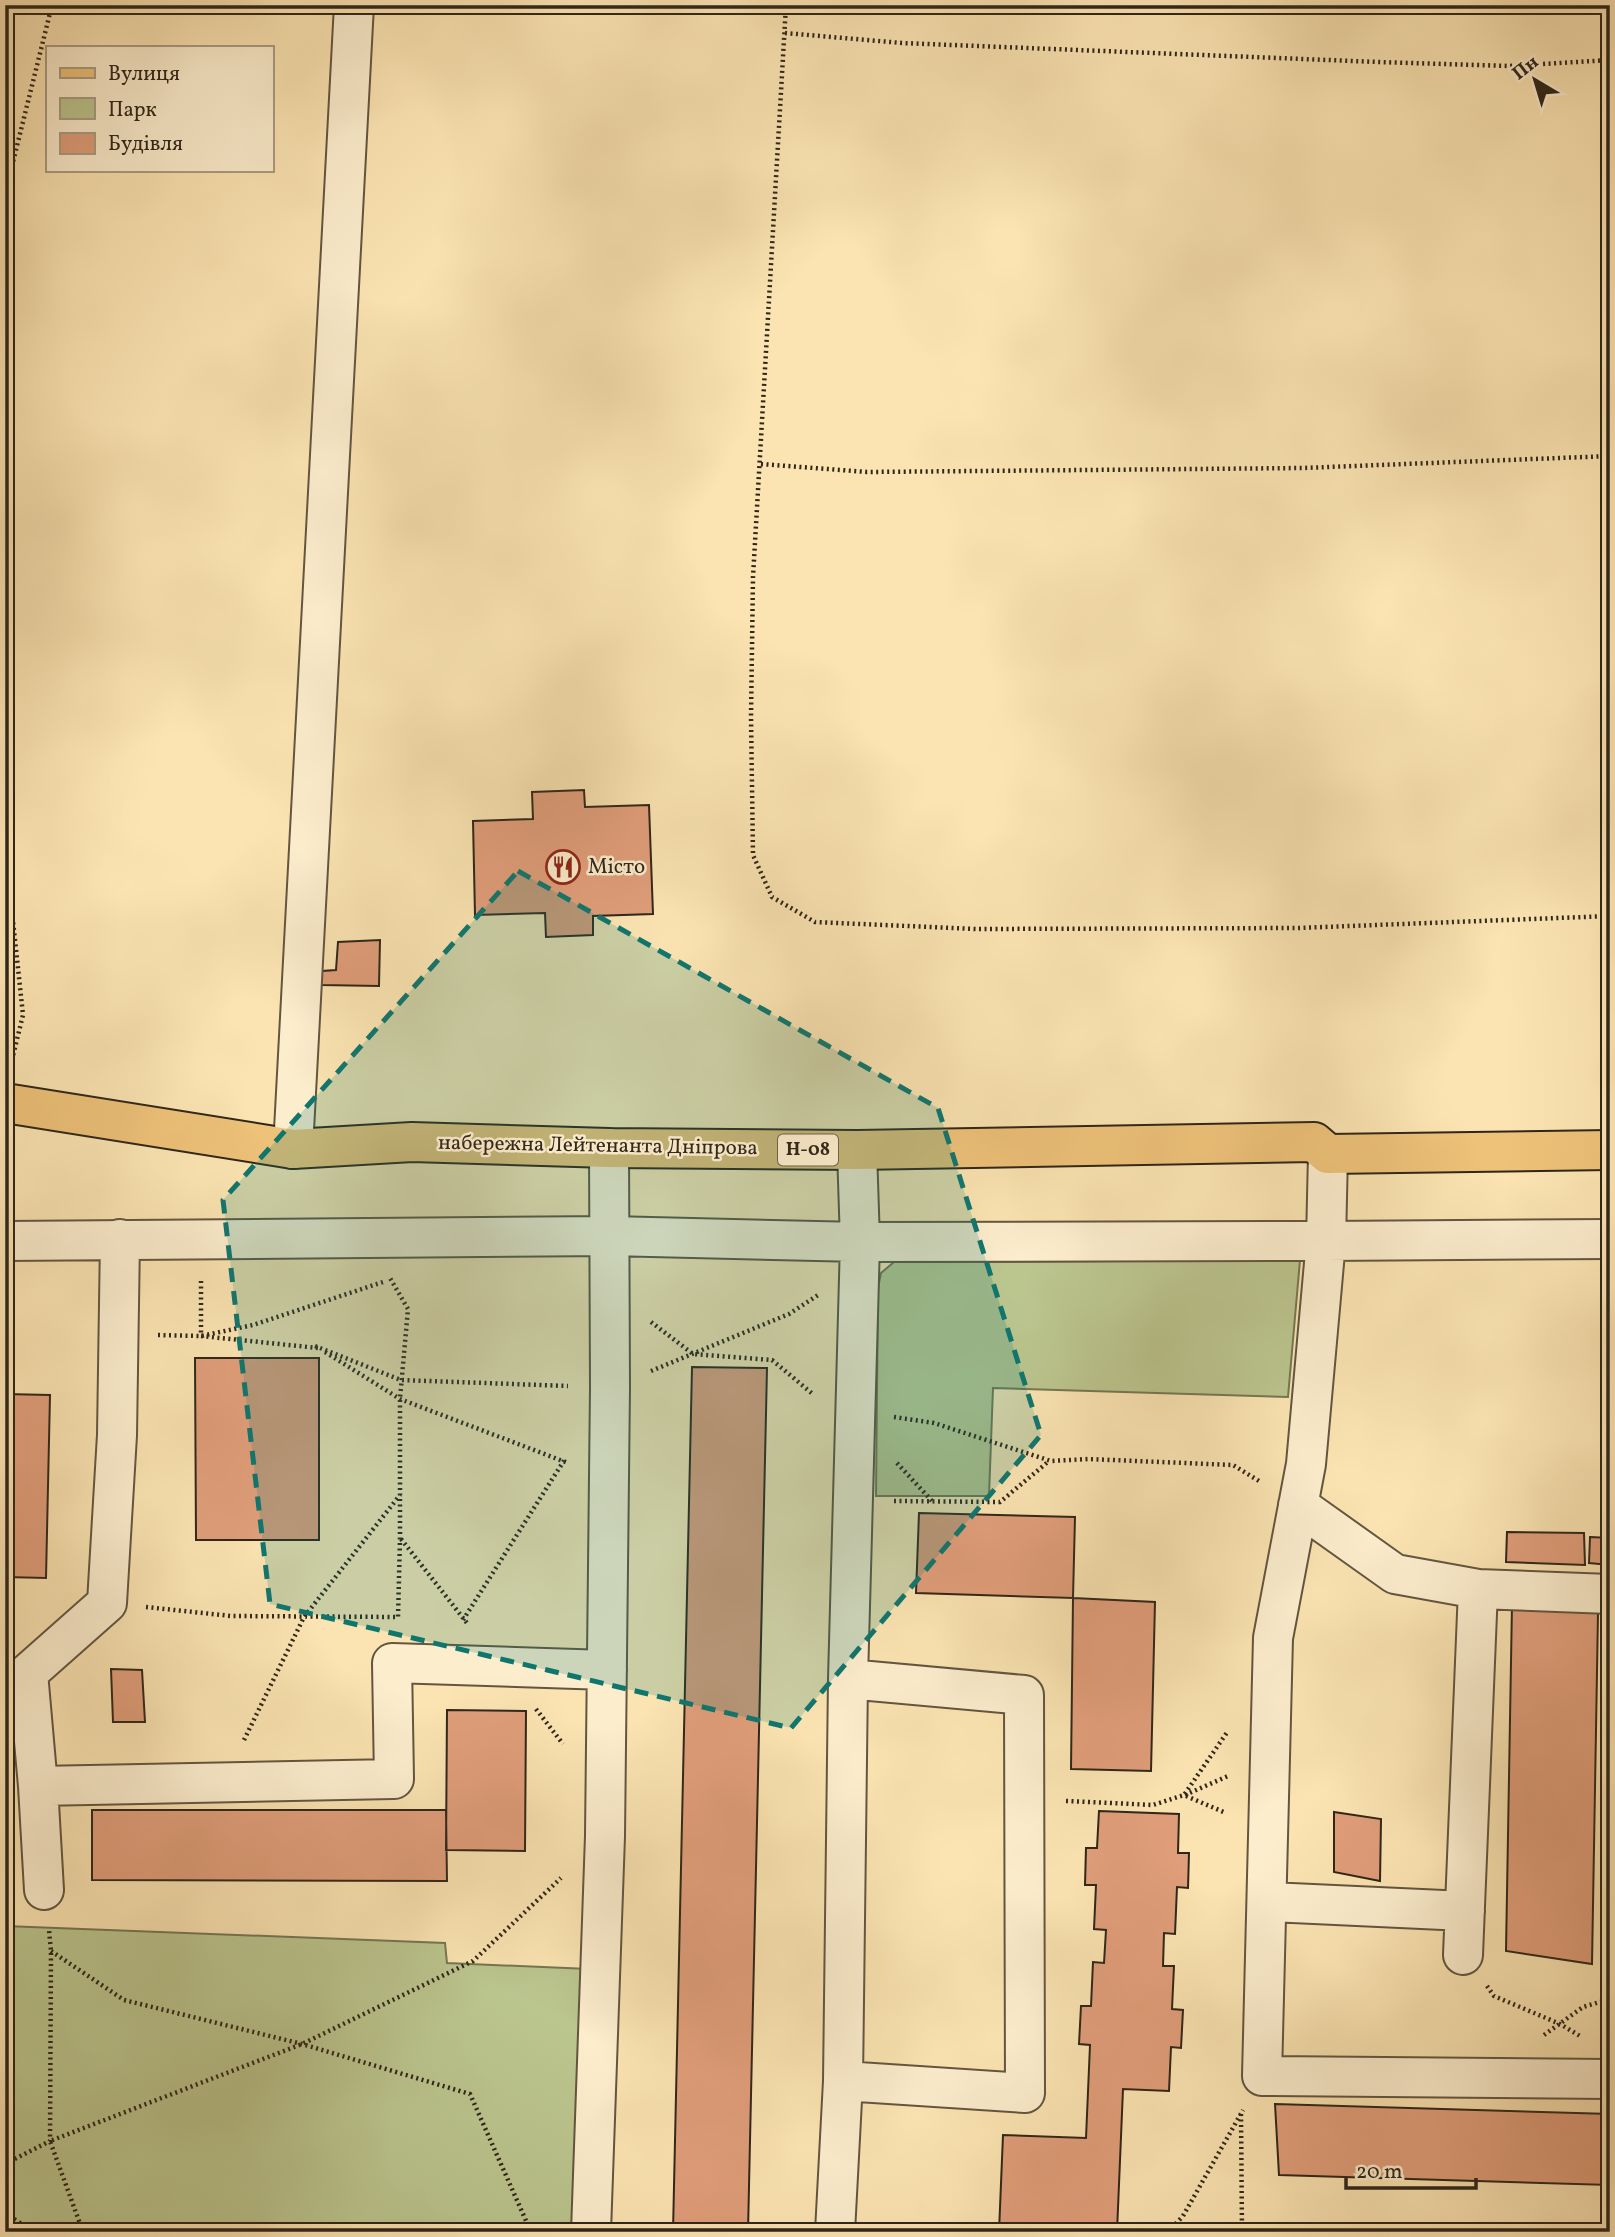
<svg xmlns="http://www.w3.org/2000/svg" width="1615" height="2237" font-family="Vollkorn,serif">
<rect width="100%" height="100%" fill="#fbe4b2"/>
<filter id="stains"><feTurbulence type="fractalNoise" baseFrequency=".00286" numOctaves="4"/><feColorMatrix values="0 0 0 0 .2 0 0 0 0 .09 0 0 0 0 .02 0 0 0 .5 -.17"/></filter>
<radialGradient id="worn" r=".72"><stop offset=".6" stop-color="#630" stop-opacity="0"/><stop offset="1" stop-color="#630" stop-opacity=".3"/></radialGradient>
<path fill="#bbc58e" stroke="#757654" stroke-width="2" d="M1300 1260 1288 1397 993 1388 989 1496H876L878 1288 881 1273 894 1262Z
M5 1926 445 1943 447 1963 589 1969 583 2232H5Z"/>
<path fill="#e09e7a" stroke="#2f261a" stroke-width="2" d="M584 790 585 807 649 805 653 914 593 916V935L546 937 545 913 475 915 473 821 533 819 532 792Z
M380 940 379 986 321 985 322 971 336 970 338 942Z
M195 1358H319V1540H196Z
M692 1367 767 1368 748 2232H673Z
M5 1394 50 1395 46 1578 5 1577Z
M919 1513 1075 1517 1073 1598 916 1593Z
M1507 1532 1584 1533 1585 1565 1506 1562Z
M1590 1537 1610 1538V1565L1589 1563Z
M1073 1598 1155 1602 1151 1771 1071 1769Z
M1512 1604 1598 1613 1592 1964 1506 1951Z
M111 1669 142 1670 145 1722H113Z
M447 1710 526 1711 525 1851 446 1850Z
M92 1810H446L447 1881 92 1880Z
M1099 1811 1179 1814 1178 1853H1189L1188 1888 1177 1887 1175 1934 1164 1933 1163 1966H1174L1172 2009 1183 2010 1181 2048 1171 2047 1169 2091 1123 2089 1117 2232H999L1003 2135 1086 2138 1090 2045 1079 2044 1081 2006H1091L1093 1962 1104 1963 1106 1930 1094 1929 1096 1885H1085L1086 1848H1097Z
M1334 1812 1381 1819 1380 1881 1334 1872Z
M1275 2104 1610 2114V2185L1279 2175Z"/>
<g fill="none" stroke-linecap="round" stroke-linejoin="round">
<g stroke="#625640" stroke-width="42">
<path id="minor" d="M293 1149 354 5
M1610 1239 1326 1241 1306 1464 1273 1638 1262 2076 1610 2079
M5 1241 610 1236 860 1242 1326 1241 1328 1154
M1298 1505 1395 1574 1478 1589
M38 1786 28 1673 107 1603 117 1435 120 1239
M44 1890 38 1786 394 1779 392 1663 607 1670
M1268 1902 1465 1911
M1463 1955 1478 1589 1610 1594
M843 2081 1025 2093 1024 1695 848 1679
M591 2232 605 1836 610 1387 609 1148
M835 2232 843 2081 848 1679 860 1242 857 1150"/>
</g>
<g stroke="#2f261a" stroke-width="42">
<path id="major" d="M5 1103 293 1149 412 1142 609 1148 857 1150 1314 1142 1328 1154 1610 1150"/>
</g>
<path stroke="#2f261a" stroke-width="4.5" stroke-dasharray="2 3.5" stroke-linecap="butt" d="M786 5 753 577 751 717 753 855 772 897 815 922 976 929 1298 928 1610 916
M785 33 902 43 1378 62 1509 66 1610 60
M5 210 12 166 52 5
M761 464 867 472 1303 468 1610 456
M5 629 8 646 5 698
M5 846 23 1015 11 1064
M201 1281V1336L318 1348
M651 1322 693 1354 772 1360 814 1395
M158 1335 201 1336 253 1325 383 1282
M315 1346 401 1380 568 1386
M325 1352 400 1399 568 1463
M651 1371 789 1314 818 1295
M894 1417 934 1423 1051 1461 1088 1459 1233 1465 1259 1481
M897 1463 932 1501
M894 1501 1000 1502 1049 1461
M401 1539 467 1623
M146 1607 231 1616 398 1617 400 1539V1399L408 1309 390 1278
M463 1620 565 1459
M536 1709 563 1744
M244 1740 304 1617 400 1495
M1185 1795 1228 1776
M1186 1796 1226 1813
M1066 1801 1153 1805 1184 1795 1228 1731
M51 1951 124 2000 302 2044 470 2094 531 2232
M1487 1986 1494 1996 1560 2024 1580 2036
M1544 2035 1583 2007 1610 1999
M1241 2114 1242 2232
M5 2164 50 2141 51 1951 49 1930
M5 2213 34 2232
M83 2232 50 2141 302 2044 473 1961 561 1878
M1168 2232 1183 2216 1243 2110"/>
<use href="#minor" stroke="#fcedcd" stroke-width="38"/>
<use href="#major" stroke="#eec279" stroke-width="38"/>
</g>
<path fill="#0f766e" fill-opacity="0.2" stroke="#0f766e" stroke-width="5" stroke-dasharray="14 9" stroke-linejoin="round" d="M518 871 938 1108 1041 1435 791 1728 270 1604 223 1200Z"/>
<defs>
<g id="restaurant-ring" transform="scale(1.75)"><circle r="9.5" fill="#fcedcd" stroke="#8f2418" stroke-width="1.5"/><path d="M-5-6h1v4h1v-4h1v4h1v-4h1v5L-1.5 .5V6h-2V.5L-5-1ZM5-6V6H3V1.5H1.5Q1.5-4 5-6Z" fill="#8f2418"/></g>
</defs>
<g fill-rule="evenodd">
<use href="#restaurant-ring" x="563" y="867"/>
</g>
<g text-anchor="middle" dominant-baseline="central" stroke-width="5" stroke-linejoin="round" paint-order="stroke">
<rect fill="#fcedcd" stroke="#6c6250" stroke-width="2" x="778" y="1134.5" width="60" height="31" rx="5"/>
<g font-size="19" font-weight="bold" fill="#2f261a">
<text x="808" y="1150">Н-08</text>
</g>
<g font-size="21" fill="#2f261a" stroke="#fcedcd" text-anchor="start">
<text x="588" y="867">Місто</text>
</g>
<g font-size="21" fill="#2f261a" stroke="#fcedcd">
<text transform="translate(598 1146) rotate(1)">набережна Лейтенанта Дніпрова</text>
</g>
</g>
<rect width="1615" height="2237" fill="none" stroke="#fbe4b2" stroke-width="28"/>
<rect x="7" y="7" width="1601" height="2223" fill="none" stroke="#2f261a" stroke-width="3.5"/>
<rect x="14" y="14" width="1587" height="2209" fill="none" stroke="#2f261a" stroke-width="2"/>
<rect x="46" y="46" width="228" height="126" fill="#fcedcd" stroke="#aa9d85" stroke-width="2"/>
<rect x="60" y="68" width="35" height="10" fill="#eec279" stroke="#aa9d85" stroke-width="2"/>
<text x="108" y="80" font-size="21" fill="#2f261a">Вулиця</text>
<rect x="60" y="98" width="35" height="21" fill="#bbc58e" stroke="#aa9d85" stroke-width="2"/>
<text x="108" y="116" font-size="21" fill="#2f261a">Парк</text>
<rect x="60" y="133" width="35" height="21" fill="#e09e7a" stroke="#aa9d85" stroke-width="2"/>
<text x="108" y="150" font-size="21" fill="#2f261a">Будівля</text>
<g transform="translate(1535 80) rotate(322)" stroke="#fcedcd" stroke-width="5" paint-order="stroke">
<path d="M0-5L12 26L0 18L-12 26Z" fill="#2f261a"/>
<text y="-10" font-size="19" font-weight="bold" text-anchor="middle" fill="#2f261a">Пн</text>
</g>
<path d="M1346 2178v10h130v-10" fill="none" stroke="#2f261a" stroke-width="3.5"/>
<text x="1356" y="2178" font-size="21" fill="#2f261a" stroke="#fcedcd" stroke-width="5" paint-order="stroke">20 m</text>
<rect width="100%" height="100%" filter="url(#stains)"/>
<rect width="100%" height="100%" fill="url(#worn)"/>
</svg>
